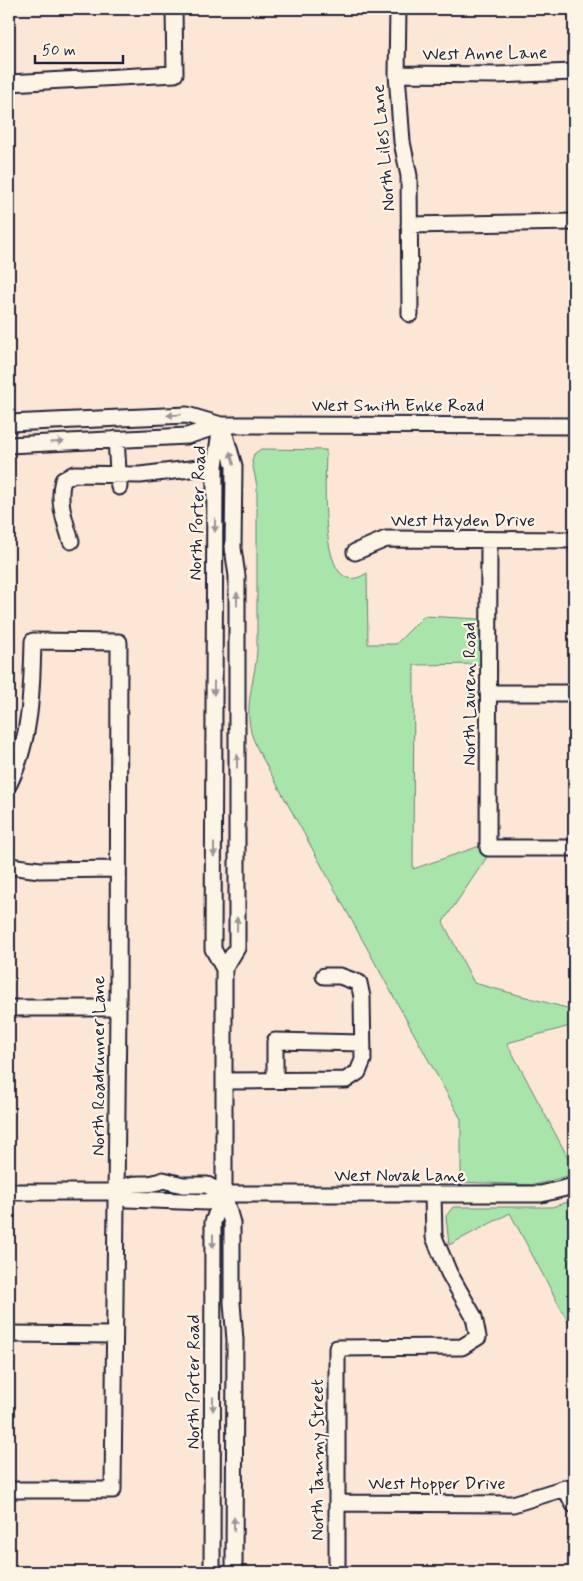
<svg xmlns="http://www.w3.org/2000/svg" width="583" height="1581" font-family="Mynerve,sans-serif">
<rect width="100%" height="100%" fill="#fce6d6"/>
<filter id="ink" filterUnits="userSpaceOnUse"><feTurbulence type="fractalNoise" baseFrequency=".02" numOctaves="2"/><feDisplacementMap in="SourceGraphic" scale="10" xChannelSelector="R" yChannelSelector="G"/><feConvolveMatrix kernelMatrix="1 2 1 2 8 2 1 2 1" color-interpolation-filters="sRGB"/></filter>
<g filter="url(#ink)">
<path fill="#a9e5ab" stroke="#668473" d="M261 449 326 450C326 473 316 607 367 573L368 644H396L424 616 479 619 481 664 414 665 413 869 480 846 487 857 443 922 474 983 574 1010V1025L507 1043 574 1169V1174L535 1185 461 1182V1119L258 750C255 743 251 735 250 727 245 702 256 675 257 650V486L252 462 254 454Z
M574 1200V1333L510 1213 449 1245 446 1216 453 1207H552Z"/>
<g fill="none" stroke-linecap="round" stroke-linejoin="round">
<g stroke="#22223b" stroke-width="19">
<path id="minor" d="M398 9 397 74 402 142 409 176 410 314
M397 74 497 75 574 72
M9 83 175 74 174 9
M409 225 574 222
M9 423 187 415 221 425 574 426
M221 425 215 466 213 949 224 969V1194L232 1223V1303L235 1340 234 1572
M223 428 234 466 233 548 237 576V948L224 969
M116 439 119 487
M9 445 187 436 221 425
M489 540 488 848H574
M71 541C65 521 57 501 63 480L74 474 140 475 215 466
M355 552 386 539 574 540
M488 693H574
M9 784C31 740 32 689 33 641L119 642 118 1008 113 1490H9
M9 866 40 870 118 869
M9 1008H118
M275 1080V1041L362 1043
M224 1081 346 1080 358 1072 363 1060 362 997 359 983 340 976H324
M9 1192H116L127 1199 207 1202 224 1194H541L574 1186
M116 1192C135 1178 144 1189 163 1180L183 1185H207L224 1194
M9 1334 114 1335
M337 1503 513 1504 565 1488 574 1505
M212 1572 213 1222 224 1194
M337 1572V1348L462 1347 478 1337 474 1317 449 1273 434 1237 433 1194"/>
</g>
<use href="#minor" stroke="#fcf5e5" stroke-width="15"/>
</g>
<defs><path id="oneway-solid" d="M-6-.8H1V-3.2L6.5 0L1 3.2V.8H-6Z" transform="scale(1.25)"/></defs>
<g fill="#9a9698">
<use href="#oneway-solid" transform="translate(174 415) rotate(177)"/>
<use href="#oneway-solid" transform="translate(57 442) rotate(-3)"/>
<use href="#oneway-solid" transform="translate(232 458) rotate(-107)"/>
<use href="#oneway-solid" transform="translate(215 525) rotate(90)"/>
<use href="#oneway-solid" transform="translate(237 599) rotate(-90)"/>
<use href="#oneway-solid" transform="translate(214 688) rotate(90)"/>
<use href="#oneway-solid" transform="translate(237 761) rotate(-90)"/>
<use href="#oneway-solid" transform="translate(214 850) rotate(90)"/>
<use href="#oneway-solid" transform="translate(237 924) rotate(-90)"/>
<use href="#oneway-solid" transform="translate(213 1241) rotate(90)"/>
<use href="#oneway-solid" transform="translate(213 1404) rotate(90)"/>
<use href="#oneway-solid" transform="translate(234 1524) rotate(-90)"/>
</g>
</g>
<g text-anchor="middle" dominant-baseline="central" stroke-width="4.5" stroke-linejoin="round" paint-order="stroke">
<g font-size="18" fill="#22223b" stroke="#fcf5e5">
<text transform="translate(485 54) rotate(-1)">West Anne Lane</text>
<text transform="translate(384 148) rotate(-95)">North Liles Lane</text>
<text x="398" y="406">West Smith Enke Road</text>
<text transform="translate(198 513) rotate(-88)">North Porter Road</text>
<text x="463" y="521">West Hayden Drive</text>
<text transform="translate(470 694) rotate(-90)">North Lauren Road</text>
<text transform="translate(99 1066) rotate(-90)">North Roadrunner Lane</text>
<text x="400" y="1176">West Novak Lane</text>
<text transform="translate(194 1382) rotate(-90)">North Porter Road</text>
<text transform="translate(318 1460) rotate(-90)">North Tammy Street</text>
<text x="437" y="1484">West Hopper Drive</text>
</g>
</g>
<rect width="583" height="1581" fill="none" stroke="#fcf5e5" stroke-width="30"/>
<rect x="15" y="15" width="553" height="1551" fill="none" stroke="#22223b" stroke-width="2" filter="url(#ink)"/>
<path d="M35 55v8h88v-8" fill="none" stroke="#22223b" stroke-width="2.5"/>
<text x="42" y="55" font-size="15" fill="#22223b" stroke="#fcf5e5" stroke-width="4" paint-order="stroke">50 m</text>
</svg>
